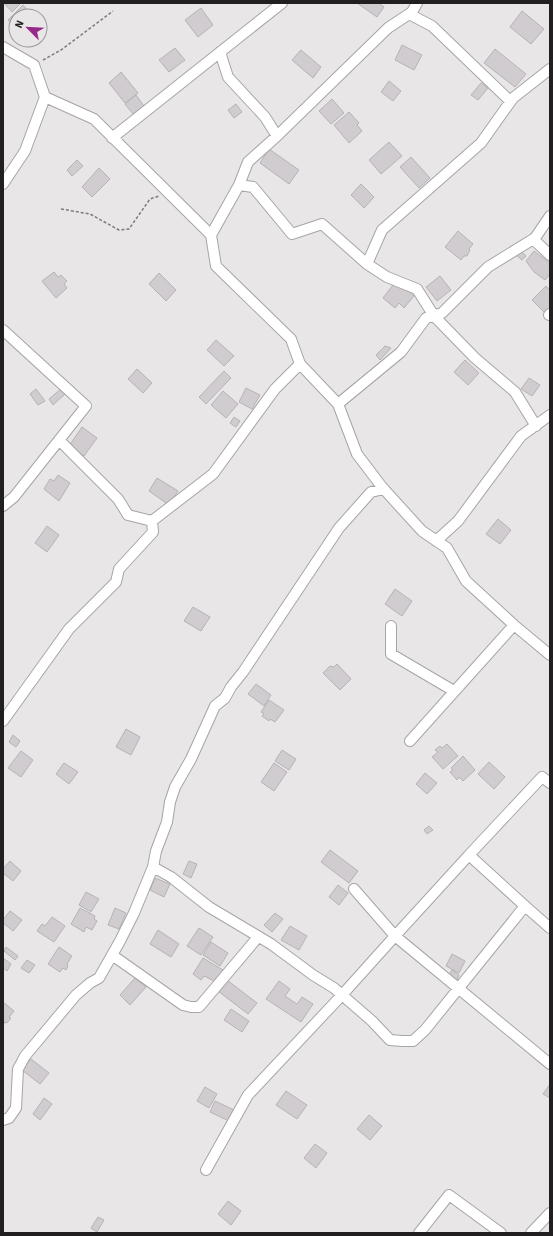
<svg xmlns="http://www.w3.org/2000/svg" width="553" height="1236" font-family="'Source Sans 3',sans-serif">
<rect width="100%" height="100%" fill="#e9e6e8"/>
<path fill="#d0cccf" stroke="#b6b3b5" d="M4 3H21L12 12Z
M357 3H379L384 7 377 17Z
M23 5 33 16H16V29L8 20Z
M201 8 213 25 198 37 185 20Z
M522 11 544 29 531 44 510 27Z
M402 45 422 55 414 70 395 60Z
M175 48 185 60 169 72 159 60Z
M495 49 526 74 515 87 484 63Z
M301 50 321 67 313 78 292 60Z
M121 72 138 93 125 103 109 83Z
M389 81 401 91 393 101 381 92Z
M481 83 488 88 478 100 471 95Z
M136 95 144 106 133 114 125 104Z
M332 99 344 113 331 124 319 111Z
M236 104 242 112 234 118 228 110Z
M349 112 359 123 357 125 362 131 349 143 334 125Z
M389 142 402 156 381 174 369 160Z
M269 149 299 170 289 184 260 163Z
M411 157 430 178 419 188 400 167Z
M77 160 83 166 72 176 67 170Z
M99 168 110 179 92 197 82 187Z
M361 184 374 197 364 208 351 195Z
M458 231 473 244 469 249 470 250 467 256H464L461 260 445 247Z
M520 250 526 256 522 260 516 255Z
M534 251 550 263V274L545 280 534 272 526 261Z
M54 272 58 277 61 275 67 281 64 284 67 288 56 298 42 281Z
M159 273 176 290 166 301 149 284Z
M440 276 451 290 437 301 426 287Z
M396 281 414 296 404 308 399 303 395 308 383 298Z
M546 286 550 290V308L545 313 532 300Z
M216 340 234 356 224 366 207 350Z
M385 346 391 348 380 360 376 355Z
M465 360 479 373 468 385 454 372Z
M137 369 152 383 143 393 128 379Z
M224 371 231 378 206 404 199 397Z
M529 378 540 385 532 396 521 389Z
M246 388 260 395 252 409 239 402Z
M36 389 45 401 38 405 30 394Z
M61 389 65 394 53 405 49 399Z
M223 391 238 404 226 418 211 405Z
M234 417 240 421 236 427 230 423Z
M82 427 97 438 84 456 69 446Z
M58 475 70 483 59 501 44 489 50 479 54 481Z
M157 478 178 491 169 505 149 491Z
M498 519 511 530 500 544 486 534Z
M47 526 59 535 47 552 35 543Z
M395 589 412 601 402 616 385 604Z
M193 607 210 617 201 631 184 621Z
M337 664 351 679 340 690 323 673 330 666 334 667Z
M256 684 271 695 264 706 248 694Z
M269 700 284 710 275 722 270 719 269 721 262 716 264 714 261 712Z
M126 729 140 737 131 755 116 747Z
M13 735 20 741 16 747 9 742Z
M447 744 458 756 443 769 432 757 438 752 435 750 440 746 442 748Z
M282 750 296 759 289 770 275 761Z
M21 751 33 760 21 777 8 768Z
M463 756 475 770 463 781 459 777 457 780 450 772 453 770 451 768Z
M489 762 505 777 494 789 478 774Z
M64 763 78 772 69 784 56 774Z
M274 763 287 772 274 791 261 782Z
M425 773 437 783 427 794 416 784Z
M429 826 433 830 427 834 424 830Z
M330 850 358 871 349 883 321 862Z
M10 861 21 871 13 881 3 873V869Z
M189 861 197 864 191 878 183 874Z
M155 878 170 884 164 897 150 890Z
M338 885 348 893 339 905 329 897Z
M86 892 99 899 91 912 79 905Z
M80 908 95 916 94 919 97 921 92 930 86 927 84 932 71 924Z
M115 908 126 913 119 929 108 925Z
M10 911 22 920 13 931 3 923V920Z
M275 913 283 919 272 932 264 925Z
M52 917 65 926 54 942 37 931 42 924 45 926Z
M290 926 307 936 299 950 281 940Z
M199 928 213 937 201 955 187 946Z
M158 930 179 944 171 957 150 944Z
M211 942 228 953 220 966 203 955Z
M6 947 18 956 15 960 4 951Z
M59 947 72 956 67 964 68 966 66 970 63 968 60 972 48 964Z
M452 954 465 961 459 973 446 966Z
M3 958 11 964 7 971 3 968Z
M203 958 223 970 216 982 204 976 201 980 193 974Z
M27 960 35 965 29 973 21 968Z
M452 970 459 975 457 980 449 975Z
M135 978 146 987 130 1005 120 995Z
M227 980 257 1003 248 1014 218 991Z
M279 981 290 989 285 996 297 1004 302 997 313 1004 301 1022 266 999Z
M3 1002 14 1011 9 1017 11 1018 7 1023 5 1022 3 1025Z
M231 1009 249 1021 242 1032 224 1020Z
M31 1059 49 1073 40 1084 22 1070Z
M550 1084V1098L543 1094Z
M205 1087 217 1094 209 1108 197 1101Z
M286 1091 307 1105 297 1119 276 1105Z
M44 1098 52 1104 40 1120 33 1114Z
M215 1101 234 1110 229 1121 210 1112Z
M369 1115 382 1126 370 1140 357 1129Z
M315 1144 327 1153 316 1168 304 1158Z
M228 1201 241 1211 231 1225 218 1214Z
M98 1217 104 1220 97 1232 91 1228Z"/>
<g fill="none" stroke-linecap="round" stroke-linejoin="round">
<g stroke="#a7a4a6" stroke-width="12">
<path id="minor" d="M409 14 432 26 510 101
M3 47 34 65 45 97 25 151 3 184
M45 97 94 119 211 235 216 266 291 339 300 364 338 404 357 454 382 487 422 531 447 548 466 581 514 625 550 655
M277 136 388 28 412 12 417 3
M112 138 282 3
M239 185 253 187 292 234 322 224 367 264 387 277 417 289 434 316 475 358 515 392 536 426
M211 235 239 185 248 162 277 136 265 117 228 77 220 52
M533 239 550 255
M367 264 382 230 481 143 513 98 550 69
M549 315 550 314
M3 330 86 406 14 497 3 506
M338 404 401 352 426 318 442 313 488 267 535 238 550 216
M59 440 118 499 128 515 152 521
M436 541 458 521 521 436 550 415
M391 626V654L454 691
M3 721 69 629 116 582 119 569 153 532 152 521 213 474 275 389 300 364
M410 741 514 625
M153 867 171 877 209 907 271 944 313 975 334 988 372 1021 390 1040 402 1041H413L425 1030 525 906 469 855 542 777 550 783
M354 889 395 936 469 855
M525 906 550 928
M112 955 183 1005 191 1007H199L258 937
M3 1120 9 1118 16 1108 18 1069 25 1056 76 995 90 983 99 978 120 941 134 913 153 867 156 851 167 822 170 802 175 787 191 759 215 706 225 698 231 687 243 672 339 528 371 492 384 489
M206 1170 248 1095 342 995 395 936 550 1064
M419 1233 449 1195 501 1233
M531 1233 550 1213"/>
</g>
<path stroke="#7d7b7c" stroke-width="1.5" stroke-dasharray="3 2" stroke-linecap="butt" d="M43 60 61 50 113 11
M61 209 90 214 119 230 129 229 150 199 159 196"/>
<use href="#minor" stroke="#fff" stroke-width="10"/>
</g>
<rect width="553" height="1236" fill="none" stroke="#211f20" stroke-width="8"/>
<g transform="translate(28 28) rotate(294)"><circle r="19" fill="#e9e6e8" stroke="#999698"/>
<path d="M0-3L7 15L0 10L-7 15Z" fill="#962889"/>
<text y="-6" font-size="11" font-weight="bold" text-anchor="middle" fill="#211f20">N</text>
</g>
</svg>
